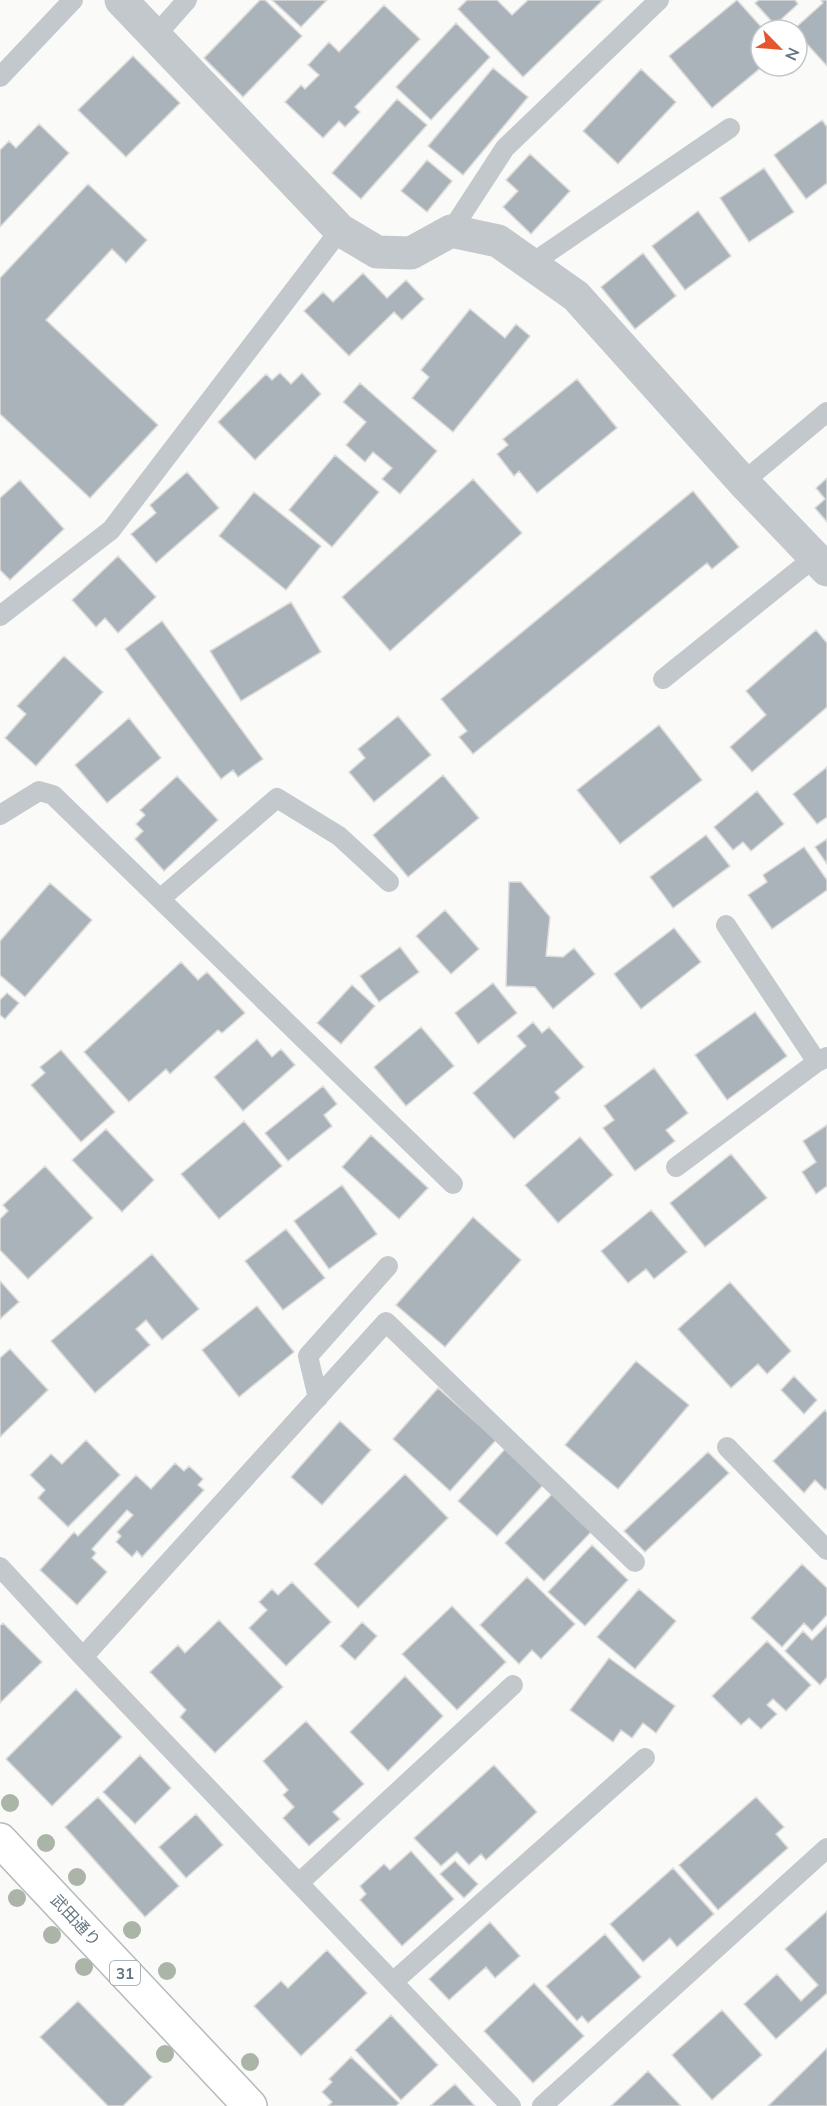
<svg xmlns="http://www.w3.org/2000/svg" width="827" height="2106" font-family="Mulish,'Noto Sans JP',sans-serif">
<rect width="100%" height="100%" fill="#fafaf8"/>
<path fill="#aab3b9" stroke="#dcdcda" stroke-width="1.5" d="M260 0H265L302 36 243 97 204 58Z
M272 0H327L301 27Z
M467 0H497L512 15 528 0H603L523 77 458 9Z
M737 0 764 30H761V66H763L712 108 669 56Z
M759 0H795L798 4 775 25 755 3Z
M821 0H827V66L797 33V30H793L823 3Z
M384 5 420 39 355 107 360 112 345 127 339 121 323 138 285 102 301 85 305 89 319 75 308 65 329 42 339 52Z
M456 23 490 57 431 120 396 87Z
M133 56 180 103 126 157 78 110Z
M493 68 528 97 463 175 428 146Z
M641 69 676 102 618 164 583 131Z
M397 99 427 125 361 199 332 173Z
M822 120 827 127V183L806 199 774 155Z
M39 124 69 153 0 227V150L9 141 16 148Z
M530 154 570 191 531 234 503 207 518 191 506 180Z
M427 160 452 181 427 212 401 191Z
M764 168 794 212 749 242 720 198Z
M88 184 147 240 126 263 112 249 46 320 158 425 90 498 0 414V278Z
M698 211 731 256 685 290 652 246Z
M643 253 676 296 635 329 601 287Z
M363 273 387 298 406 280 424 299 402 320 394 312 349 356 304 311 323 292 333 302Z
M470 309 505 338 516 324 530 336 453 432 412 398 429 377 421 370Z
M280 373 291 384 302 373 321 394 255 460 218 422 266 374 272 380Z
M577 379 617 428 537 493 519 471 514 476 497 454 508 445 503 439Z
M360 383 437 451 400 494 382 479 392 468 373 452 365 462 346 445 366 422 343 402Z
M335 455 379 492 332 547 289 510Z
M187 472 219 508 156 563 131 534 156 513 150 505Z
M827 478V522L815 508 825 499 816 488Z
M473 479 522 533 390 651 342 597Z
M20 480 64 529 10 580 0 570V498Z
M693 491 739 547 712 569 707 563 473 754 459 737 467 731 441 699Z
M254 492 321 546 286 590 219 536Z
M118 556 156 597 118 633 105 618 96 627 72 600Z
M291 602 321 652 241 701 210 651Z
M162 621 263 759 238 777 233 770 221 779 125 649Z
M816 630 827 643V707L752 772 730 747 766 715 746 691Z
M64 656 103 692 36 766 5 738 26 714 17 706Z
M398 716 431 755 374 802 349 772 365 758 358 749Z
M129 718 161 758 107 803 75 765Z
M659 725 702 780 620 844 577 790Z
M827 767V817L817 824 793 794Z
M443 775 479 818 408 877 373 835Z
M177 776 218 820 164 871 135 839 143 831 136 824 145 815 140 810Z
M757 791 784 824 751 851 743 842 733 850 714 827Z
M706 835 730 866 673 908 650 877Z
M827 839V864L815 847Z
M804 847 827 880V890L772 929 748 895 767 882 763 875Z
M509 882H521L550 917 546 956 563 957 574 948 595 974 553 1009 535 987 506 986Z
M50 883 92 920 25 997 0 975V941Z
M445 910 479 949 451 974 416 936Z
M674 928 701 962 641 1009 614 974Z
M400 947 419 972 379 1002 360 976Z
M181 962 198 980 207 972 245 1013 222 1033 218 1030 170 1074 166 1069 129 1102 84 1052Z
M493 983 517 1013 478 1044 455 1013Z
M352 985 375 1006 341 1044 317 1023Z
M7 993 19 1003 5 1019 0 1015V1000Z
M755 1012 787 1056 727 1100 695 1055Z
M533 1022 542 1033 549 1027 584 1067 555 1092 560 1098 514 1139 473 1093 526 1046 517 1036Z
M421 1027 454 1066 406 1106 374 1067Z
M257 1039 272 1057 281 1049 295 1065 243 1111 214 1077Z
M61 1050 115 1112 81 1142 31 1085 45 1073 40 1067Z
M654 1068 688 1113 666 1130 675 1141 635 1171 603 1128 614 1120 604 1106Z
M323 1086 337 1104 324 1115 332 1126 288 1161 265 1133Z
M244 1121 282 1166 219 1219 181 1174Z
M827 1125V1186L816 1194 802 1172 816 1162 803 1141Z
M106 1129 154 1180 122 1212 72 1160Z
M371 1135 428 1188 399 1219 342 1167Z
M580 1137 613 1175 558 1223 525 1185Z
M731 1154 767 1198 705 1247 670 1203Z
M45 1166 93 1218 28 1279 0 1250V1219L8 1211 3 1205Z
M342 1185 377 1234 329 1269 294 1221Z
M651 1210 687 1252 654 1279 646 1269 628 1283 601 1251Z
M473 1217 521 1260 445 1347 396 1305Z
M286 1229 325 1278 283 1310 245 1261Z
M152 1254 199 1309 162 1340 146 1320 136 1329 150 1345 95 1393 51 1341Z
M0 1281 19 1302 0 1319Z
M730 1282 791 1351 767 1374 758 1364 731 1388 678 1329Z
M257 1306 294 1352 239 1397 202 1350Z
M10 1349 48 1390 0 1437V1358Z
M636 1361 689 1405 618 1489 565 1445Z
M794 1376 817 1400 804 1414 781 1390Z
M438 1388 496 1440 450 1491 393 1439Z
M825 1410 827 1413V1488L825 1490 815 1480 804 1493 773 1461Z
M340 1421 371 1450 322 1505 291 1477Z
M86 1440 120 1475 68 1527 38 1498 45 1490 30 1475 51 1454 62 1464Z
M505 1449 544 1484 497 1536 458 1501Z
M708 1452 729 1473 645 1552 624 1531Z
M175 1463 184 1471 189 1466 203 1479 198 1485 204 1490 142 1557 137 1551 132 1557 116 1542 121 1536 117 1532 133 1515 127 1510 92 1549 96 1553 92 1558 107 1572 77 1605 40 1570 74 1532 78 1536 136 1475 151 1489Z
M405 1474 448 1518 358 1608 314 1564Z
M553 1493 592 1531 544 1581 505 1543Z
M592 1545 628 1580 585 1626 548 1592Z
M802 1564 827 1588V1615L812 1631 804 1623 782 1647 751 1618Z
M527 1577 575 1624 541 1659 532 1650 519 1664 480 1625Z
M292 1582 331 1622 286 1666 249 1628 267 1610 259 1602 272 1589 278 1595Z
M639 1589 676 1621 635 1669 597 1637Z
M452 1606 506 1662 457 1710 402 1654Z
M219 1620 283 1687 215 1753 180 1717 186 1710 150 1672 178 1645 185 1653Z
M362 1622 377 1636 355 1660 340 1646Z
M3 1623 42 1662 0 1703V1626Z
M827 1625V1677L820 1685 785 1651 803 1631 812 1640Z
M767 1641 811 1685 786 1711 773 1699 767 1705 777 1714 761 1729 749 1718 741 1725 712 1696Z
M609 1658 675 1706 656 1733 643 1723 632 1738 621 1730 613 1742 570 1710Z
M405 1676 443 1716 388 1771 350 1732Z
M76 1689 122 1737 52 1806 6 1759Z
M306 1721 364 1784 333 1812 340 1819 309 1846 283 1818 294 1807 283 1795 288 1790 263 1761Z
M140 1755 171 1788 135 1824 103 1792Z
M494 1765 537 1812 486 1860 481 1854 469 1865 457 1852 441 1866 414 1838Z
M98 1797 179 1886 145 1917 65 1827Z
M756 1797 784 1827 776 1834 788 1848 718 1910 679 1865Z
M196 1814 223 1845 186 1878 159 1847Z
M411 1851 454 1899 402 1946 360 1900 366 1894 360 1886 384 1864 390 1870Z
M455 1861 478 1884 464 1898 440 1874Z
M673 1868 714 1914 677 1947 670 1938 643 1962 610 1924Z
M827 1911V1993L776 2039 744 2004 777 1974 801 2001 818 1985 785 1949Z
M490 1922 520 1956 495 1978 486 1967 449 2000 429 1979Z
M605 1934 641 1977 588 2023 582 2016 577 2021 546 1986Z
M327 1950 367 1993 301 2056 254 2006 281 1981 288 1988Z
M534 1983 584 2036 533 2083 484 2031Z
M78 2001 152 2077 123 2106H108L40 2037Z
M722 2010 762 2055 712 2100 672 2055Z
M391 2015 438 2065 401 2100 355 2050Z
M827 2048V2106H768Z
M351 2057 399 2103 396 2106H328L332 2102 322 2092 332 2082 329 2079Z
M648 2071 681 2106H611Z
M455 2084 475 2106H430Z"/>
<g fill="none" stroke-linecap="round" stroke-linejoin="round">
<g stroke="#b5babe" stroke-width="36">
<path id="primary" d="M0 1840 250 2106"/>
</g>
<path stroke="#c3c8cc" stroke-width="20" d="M156 35 187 0
M0 77 73 0
M451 231 505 148 659 0
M531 264 730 128
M743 482 827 412
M0 616 111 530 340 230
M663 679 815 557
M0 815 39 791 53 795 453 1184
M160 899 277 798 339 836 389 882
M726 925 817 1062
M676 1167 817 1062 827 1057
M318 1398 308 1356 388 1266
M727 1447 827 1550
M0 1567 83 1657 511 2106
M83 1657 386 1322 635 1562
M299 1883 513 1685
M393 1982 645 1758
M542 2106 827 1848"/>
<path stroke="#c3c8cc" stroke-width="33" d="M121 0 340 230 377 252 411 253 451 231 498 241 576 296 743 482 827 570"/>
<use href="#primary" stroke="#fff" stroke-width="33"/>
</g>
<g fill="#aab4a7">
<circle cx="10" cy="1803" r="9"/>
<circle cx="46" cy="1843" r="9"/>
<circle cx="77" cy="1877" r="9"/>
<circle cx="17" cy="1898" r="9"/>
<circle cx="132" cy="1930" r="9"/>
<circle cx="52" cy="1935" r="9"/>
<circle cx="84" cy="1967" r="9"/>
<circle cx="167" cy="1971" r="9"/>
<circle cx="165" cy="2054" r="9"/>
<circle cx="250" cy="2062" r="9"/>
</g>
<g text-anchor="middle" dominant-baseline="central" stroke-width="6" stroke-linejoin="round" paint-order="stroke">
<rect fill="#fff" stroke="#939fa8" stroke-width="1.5" x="110" y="1961" width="30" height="24" rx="4.5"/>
<g font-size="15" font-weight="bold" fill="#657683">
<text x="125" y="1973">31</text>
</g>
<g font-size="16" fill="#657683" stroke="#fff">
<text transform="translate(76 1920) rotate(47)">武田通り</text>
</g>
</g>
<g transform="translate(779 48) rotate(115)"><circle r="28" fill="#ffffff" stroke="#c1c8cd" stroke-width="1.5"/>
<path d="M0-4.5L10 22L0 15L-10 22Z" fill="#e4572e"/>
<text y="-9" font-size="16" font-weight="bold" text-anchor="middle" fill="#657683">N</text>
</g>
</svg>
